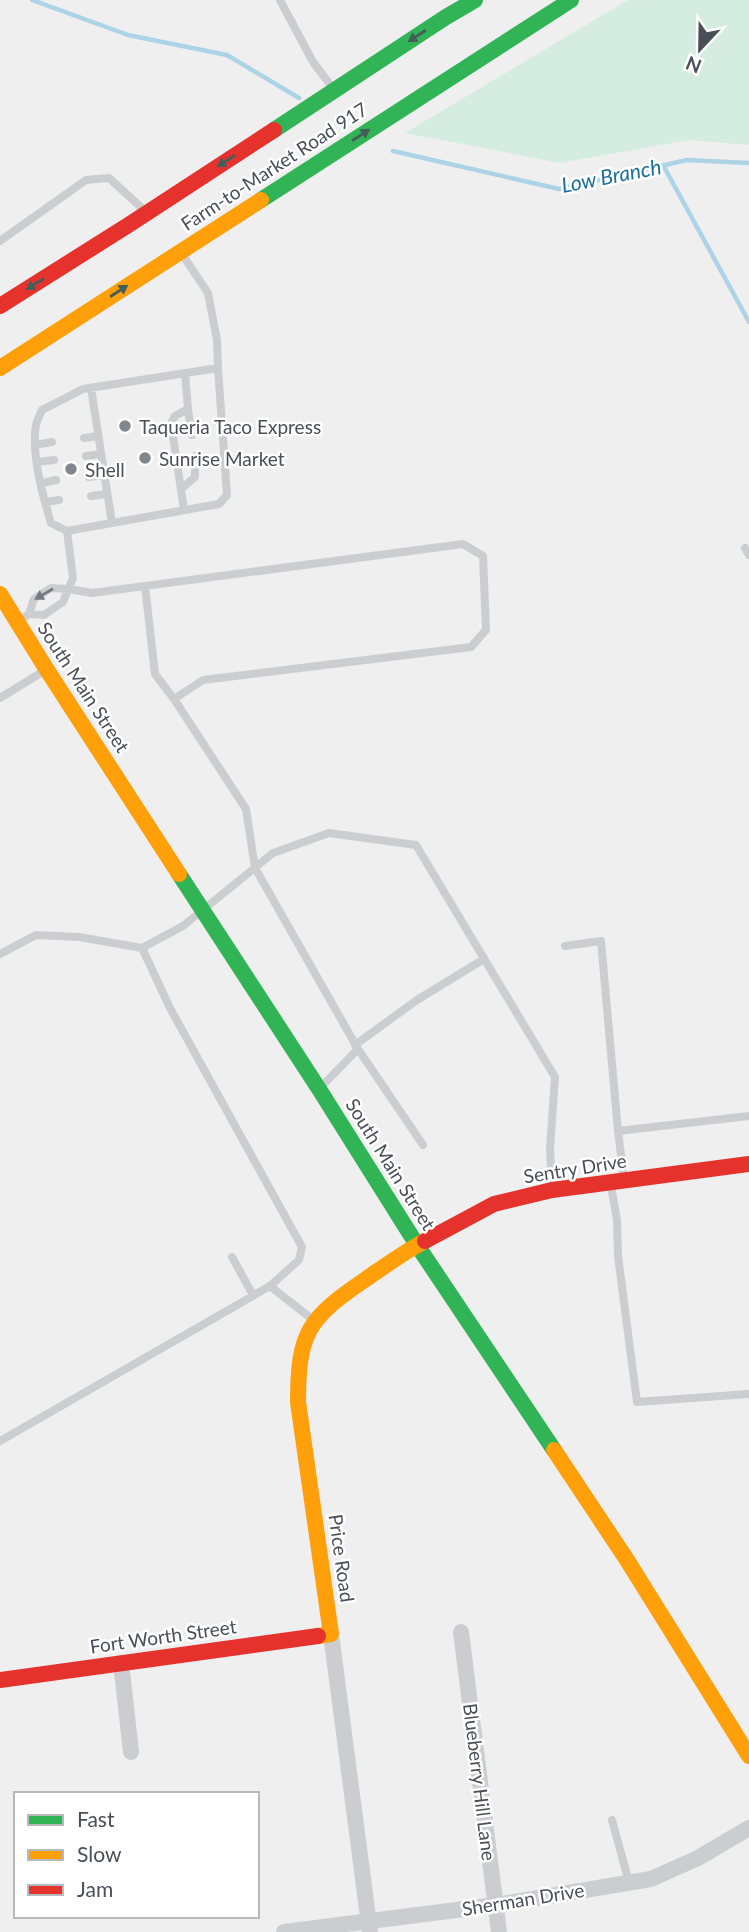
<svg xmlns="http://www.w3.org/2000/svg" width="749" height="1932" font-family="Lato,sans-serif">
<rect width="100%" height="100%" fill="#efefef"/>
<path fill="#d5ece1" d="M628 0H749V145L689 140 560 163 405 133Z"/>
<g fill="none" stroke-linecap="round" stroke-linejoin="round">
<path stroke="#add3e7" stroke-width="4.5" d="M32 0 128 35 227 55 299 98
M393 151 559 189 687 160 749 163
M663 165 749 322"/>
<path stroke="#cbcdd0" stroke-width="8" d="M280 0 313 62 332 87
M0 241 86 180 109 178 144 210
M182 254 208 293 217 340 218 368 83 389 42 410C40 415 37 420 36 425 31 452 43 497 51 523L67 531 219 504 227 495 218 368
M91 388 112 523
M188 409 192 435
M84 438 98 436
M35 445 52 442
M86 456 101 454
M37 462 54 460
M89 477 105 475
M42 483 56 480
M181 489 195 477V456
M91 496 107 494
M45 502 59 500
M184 510 171 423 175 416 188 409 185 373
M745 548 749 555
M145 586 155 674 174 699
M29 614 44 615 63 602 73 578 67 531
M19 621 29 614 34 599 51 588 69 589 92 593 463 544 483 556 486 630 471 647 203 680 174 699 246 809 255 868 358 1049 321 1087
M0 698 44 671
M565 946 601 941 618 1131 624 1179
M0 954 36 935 79 937 142 948 183 926 273 853 329 833 416 845 555 1077 550 1149 552 1187
M355 1045 417 1000 484 959
M358 1049 423 1145
M618 1131 749 1116
M611 1186 617 1220 618 1256 637 1402 749 1394
M232 1257 253 1295
M270 1286 312 1319
M0 1441 270 1286 299 1260 302 1247 170 1008 142 948
M612 1820 629 1882"/>
<path stroke="#cbcdd0" stroke-width="16" d="M461 1632 499 1932
M331 1634 370 1932
M121 1663 131 1752
M284 1932 496 1905 651 1879 698 1858 749 1828"/>
<path stroke="#30b455" stroke-width="16" d="M274 130 446 17 475 0
M261 200 571 0
M179 874 319 1089 417 1245 554 1450"/>
<path stroke="#ff9f0a" stroke-width="16" d="M0 368 261 200
M0 594 47 670 179 874
M554 1450 627 1560 749 1756
M318 1636 331 1634 298 1402C298 1331 309 1318 366 1279 385 1266 404 1252 425 1241"/>
<path stroke="#e5322d" stroke-width="16" d="M0 306 130 224 274 130
M425 1241 494 1204 552 1190 749 1164
M0 1680 318 1636"/>
</g>
<defs><path id="oneway-solid" d="M-6-.8H1V-3.2L6.5 0L1 3.2V.8H-6Z" transform="scale(1.75)"/></defs>
<g fill="#445e58">
<use href="#oneway-solid" transform="translate(417 36) rotate(147)"/>
<use href="#oneway-solid" transform="translate(361 135) rotate(-33)"/>
<use href="#oneway-solid" transform="translate(226 161) rotate(147)"/>
<use href="#oneway-solid" transform="translate(35 284) rotate(148)"/>
<use href="#oneway-solid" transform="translate(119 291) rotate(-33)"/>
</g>
<use fill="#767b83" href="#oneway-solid" transform="translate(44 594) rotate(150)"/>
<g fill="#82878e" stroke="#fff" stroke-width="2.5">
<circle cx="125" cy="426" r="7"/>
<circle cx="145" cy="458" r="7"/>
<circle cx="71" cy="469" r="7"/>
</g>
<g text-anchor="middle" dominant-baseline="central" stroke-width="5" stroke-linejoin="round" paint-order="stroke">
<g font-size="19" fill="#484f59" stroke="#fff">
<text transform="translate(274 166) rotate(-33)">Farm-to-Market Road 917</text>
<text transform="translate(84 687) rotate(57)">South Main Street</text>
<text transform="translate(391 1164) rotate(58)">South Main Street</text>
<text transform="translate(575 1168) rotate(-9)">Sentry Drive</text>
<text transform="translate(342 1558) rotate(82)">Price Road</text>
<text transform="translate(163 1636) rotate(-8)">Fort Worth Street</text>
<text transform="translate(480 1782) rotate(83)">Blueberry Hill Lane</text>
<text transform="translate(523 1899) rotate(-9)">Sherman Drive</text>
</g>
<g font-size="19" fill="#484f59" stroke="#fff" text-anchor="start">
<text x="139" y="426">Taqueria Taco Express</text>
<text x="159" y="458">Sunrise Market</text>
<text x="85" y="469">Shell</text>
</g>
<g font-size="21" font-style="italic" fill="#196f9a" stroke="#fff">
<text transform="translate(611 175) rotate(-11)">Low Branch</text>
</g>
</g>
<rect x="14" y="1792" width="245" height="126" fill="#ffffff" stroke="#b6b9bd" stroke-width="2"/>
<rect x="28" y="1815" width="35" height="10" fill="#30b455" stroke="#b6b9bd" stroke-width="2"/>
<text x="77" y="1827" font-size="21" fill="#484f59">Fast</text>
<rect x="28" y="1850" width="35" height="10" fill="#ff9f0a" stroke="#b6b9bd" stroke-width="2"/>
<text x="77" y="1862" font-size="21" fill="#484f59">Slow</text>
<rect x="28" y="1885" width="35" height="10" fill="#e5322d" stroke="#b6b9bd" stroke-width="2"/>
<text x="77" y="1897" font-size="21" fill="#484f59">Jam</text>
<g transform="translate(700 49) rotate(202)" stroke="#ffffff" stroke-width="5" paint-order="stroke">
<path d="M0-5L12 26L0 18L-12 26Z" fill="#484f59"/>
<text y="-10" font-size="19" font-weight="bold" text-anchor="middle" fill="#484f59">N</text>
</g>
</svg>
